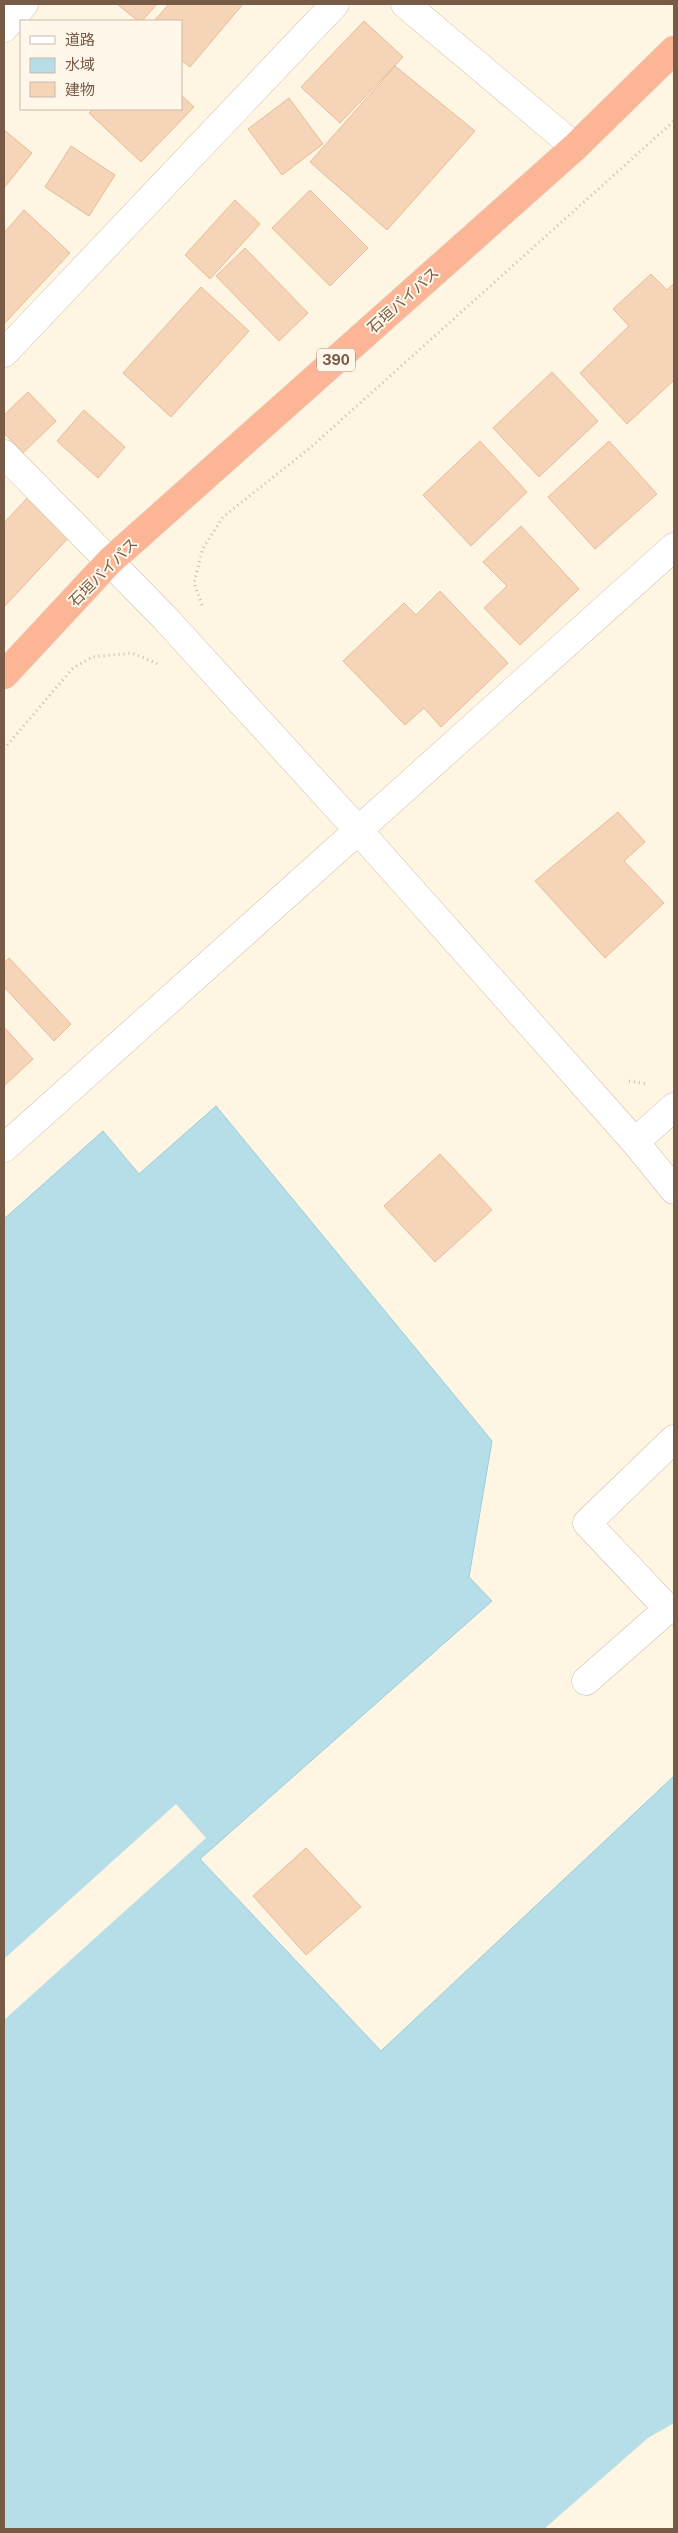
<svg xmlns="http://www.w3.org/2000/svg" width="678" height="2533" font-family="'Public Sans','Noto Sans JP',sans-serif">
<rect width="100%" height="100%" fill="#fef5e2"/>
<path fill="#b6dee8" stroke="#9bcddb" d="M216 1106 492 1441 469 1577 492 1601 200 1859 381 2051 674 1776V2529H4V1219L103 1131 139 1174Z"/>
<path fill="#fef5e2" d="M176 1804 206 1838 4 2020V1959Z
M674 2423V2529H544L648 2438Z"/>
<path fill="#f5d4b8" stroke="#e9bb97" d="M117 4H157L142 21H138Z
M169 4H243L190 67 181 60V21H154Z
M364 21 403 57 340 123 301 87Z
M395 66 475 131 387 230 310 162Z
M181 95 194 107 141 162 89 113 93 109H181Z
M289 98 323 144 282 175 248 129Z
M4 130 32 153 4 188Z
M71 146 115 175 89 216 45 187Z
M310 190 368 248 330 286 272 228Z
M235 200 260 224 210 279 185 255Z
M24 210 70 253 4 324V233Z
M245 248 308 313 279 341 216 276Z
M651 274 667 290 674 283V380L627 424 580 373 629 326 613 309Z
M201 287 249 331 171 417 123 373Z
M552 372 598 421 539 477 493 428Z
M28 392 56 421 23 453 4 433V415Z
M84 410 125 447 98 478 57 441Z
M480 441 527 492 471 546 423 495Z
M609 441 657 494 595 549 548 497Z
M29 496 71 535 4 607V523Z
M521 526 579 589 520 645 484 608 507 586 483 562Z
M440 591 508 663 441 727 424 708 405 725 343 661 404 603 416 615Z
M618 812 645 842 624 861 664 903 605 958 535 881Z
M9 958 71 1024 54 1041 4 987V963Z
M4 1027 33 1059 4 1086Z
M440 1154 492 1210 435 1262 384 1206Z
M306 1848 361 1907 306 1955 253 1896Z"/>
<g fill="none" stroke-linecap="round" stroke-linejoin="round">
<g stroke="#d2bfab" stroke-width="29">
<path id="minor" d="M405 4 575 147
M4 28 24 4
M4 353 335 4
M4 454 164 617 358 830 635 1142 674 1190
M635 1142 674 1107
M4 1148 674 547
M586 1681 668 1609 587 1523 674 1439"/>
</g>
<g stroke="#ded8d3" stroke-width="29">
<path id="highway" d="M4 675 110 561 575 147 674 50"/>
</g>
<path stroke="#dab79b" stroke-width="3" stroke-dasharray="1 4" stroke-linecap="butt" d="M202 605 194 583 203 548 223 517 310 448 674 121
M4 749 72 669 92 657 132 653 158 664
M629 1081 648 1084"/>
<use href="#minor" stroke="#fff" stroke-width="28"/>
<use href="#highway" stroke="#fcb695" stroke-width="28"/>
</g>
<g text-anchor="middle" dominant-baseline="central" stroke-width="4" stroke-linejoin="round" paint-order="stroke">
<rect fill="#fff8ea" stroke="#a08a78" stroke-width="1" x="317" y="348.5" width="38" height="23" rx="4"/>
<g font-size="14" font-weight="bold" fill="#775b47">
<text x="336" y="360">390</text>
</g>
<g font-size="15" fill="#775b47" stroke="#fff8ea">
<text transform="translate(403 300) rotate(-42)">石垣バイパス</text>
<text transform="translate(103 572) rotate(-45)">石垣バイパス</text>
</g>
</g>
<rect width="678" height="2533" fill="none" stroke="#775b47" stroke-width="10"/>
<rect x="20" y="20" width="162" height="90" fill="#fff8ea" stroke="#c9b9a9"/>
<rect x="30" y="36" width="25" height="8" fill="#ffffff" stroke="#c9b9a9"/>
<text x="65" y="45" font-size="15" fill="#775b47">道路</text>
<rect x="30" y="58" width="25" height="15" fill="#b6dee8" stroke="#c9b9a9"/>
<text x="65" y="70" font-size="15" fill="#775b47">水域</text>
<rect x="30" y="82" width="25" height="15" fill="#f5d4b8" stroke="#c9b9a9"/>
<text x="65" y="95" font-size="15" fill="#775b47">建物</text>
</svg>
